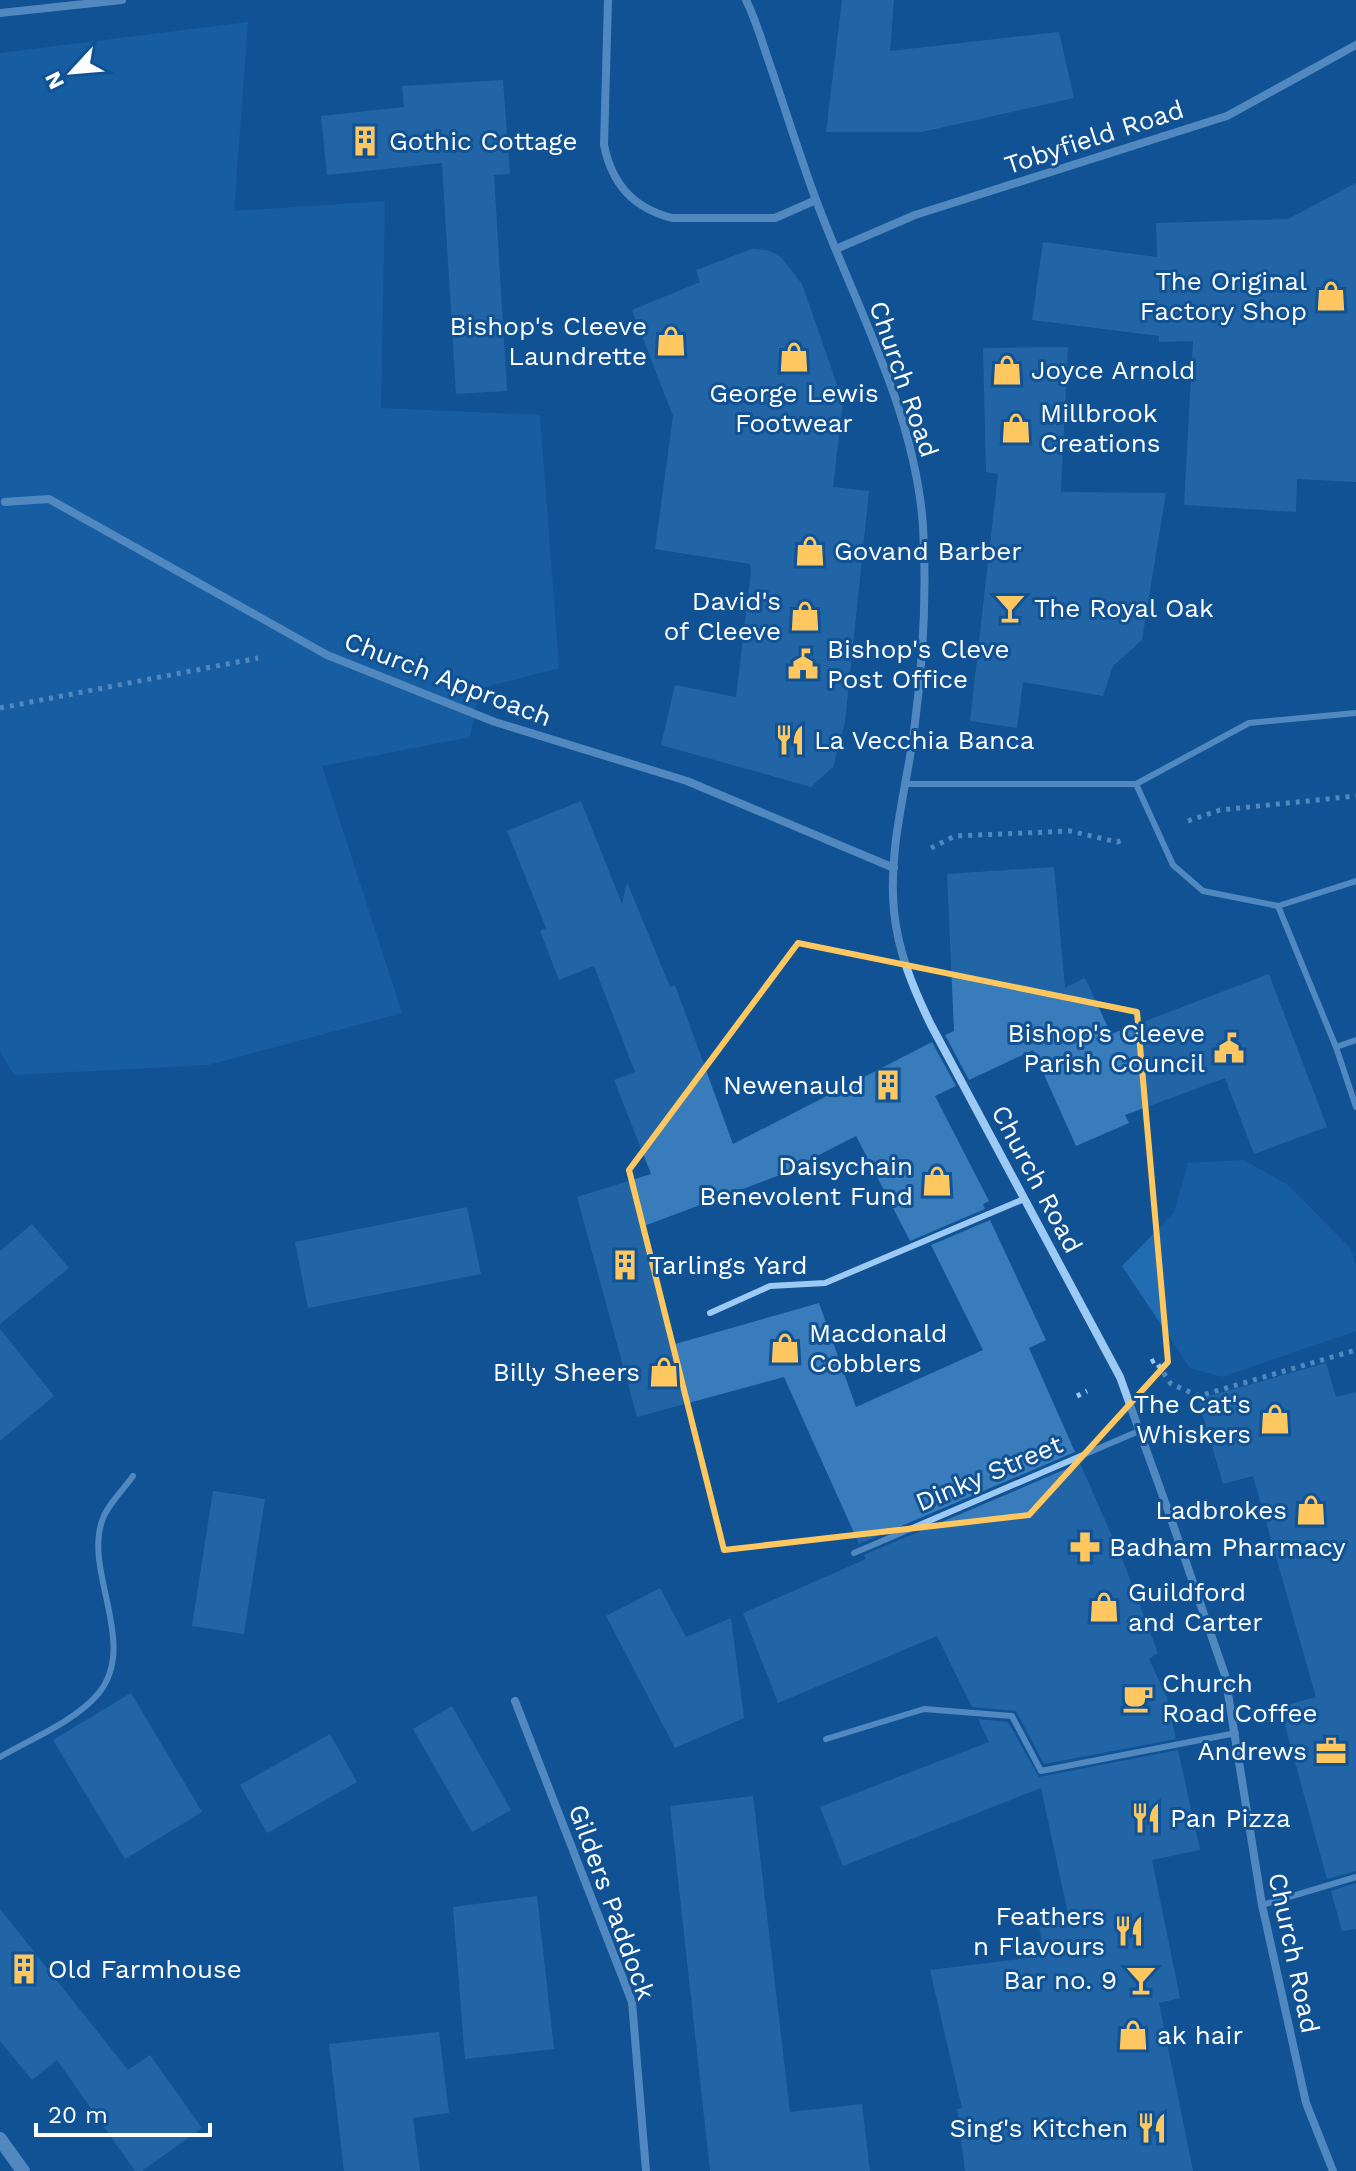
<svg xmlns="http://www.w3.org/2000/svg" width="1356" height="2171" font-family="'Work Sans',sans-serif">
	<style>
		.green { fill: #216cb3 }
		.building { fill: #387cbc }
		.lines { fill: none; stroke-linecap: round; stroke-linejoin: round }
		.path { stroke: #9dcaf4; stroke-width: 5; stroke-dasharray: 4 6; stroke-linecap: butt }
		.service { stroke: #9dcaf4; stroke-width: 6 }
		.minor { stroke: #9dcaf4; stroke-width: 8 }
		.tertiary { stroke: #9dcaf4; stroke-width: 14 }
		.marked { fill: none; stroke: #ffc75f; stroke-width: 6; stroke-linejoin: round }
		.labels { text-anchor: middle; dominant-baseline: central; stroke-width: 6; stroke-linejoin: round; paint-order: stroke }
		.street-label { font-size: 26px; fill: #fff; stroke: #105294 }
		.poi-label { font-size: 26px; fill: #fff; stroke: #105294; text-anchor: start }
	</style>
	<rect width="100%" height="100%" fill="#105294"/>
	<g class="green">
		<polygon points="248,22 234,211 385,201 381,408 540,415 559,668 479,689 470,737 322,766 402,1013 208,1065 14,1075 0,1051 0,53"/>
		<polygon points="1244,1160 1288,1185 1351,1249 1356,1265 1356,1331 1222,1377 1190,1368 1122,1266 1174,1213 1188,1163"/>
	</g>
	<g class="building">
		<polygon points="842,0 894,0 890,51 1059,32 1074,98 922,132 826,132"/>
		<polygon points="503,80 510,174 494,175 507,391 456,394 442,163 327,175 321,116 404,107 402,86"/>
		<polygon points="1356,183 1356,482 1297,479 1296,512 1184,505 1193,341 1159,342 1159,336 1032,320 1043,242 1157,257 1156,223 1288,219"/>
		<polygon points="752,249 768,250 781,257 802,284 843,402 833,487 869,491 845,722 833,767 811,787 661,745 675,685 736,697 751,572 750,564 655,549 673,416 632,310 700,282 696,270"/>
		<polygon points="1068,347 1061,492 1166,493 1142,640 1113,666 1103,696 1023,682 1017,728 970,721 998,474 986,472 983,348"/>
		<polygon points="581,801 622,904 627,882 670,987 675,985 733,1144 932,1042 956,1086 935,1096 989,1201 983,1204 985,1209 910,1241 856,1136 780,1175 644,1226 675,1344 819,1303 856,1407 983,1350 931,1245 990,1220 1046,1340 1029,1348 1075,1452 859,1544 784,1377 637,1417 577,1197 651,1174 614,1080 635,1072 594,966 559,980 540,931 546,928 507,831"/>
		<polygon points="1054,867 1065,988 1085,978 1111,1034 1269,974 1327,1127 1254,1154 1225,1078 1125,1115 1129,1123 1076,1146 1033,1050 969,1080 945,1035 954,1031 947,874"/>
		<polygon points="467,1207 481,1274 308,1308 295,1242"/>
		<polygon points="32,1224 69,1268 0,1324 0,1251"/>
		<polygon points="0,1329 54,1396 0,1441"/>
		<polygon points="1326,1363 1336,1397 1356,1392 1356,1871 1327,1879 1280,1707 1316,1697 1253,1476 1223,1484 1198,1399"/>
		<polygon points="1080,1463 1125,1566 1158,1653 1149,1659 1167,1698 1176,1739 1044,1764 1016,1711 972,1707 937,1636 778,1703 743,1613 866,1559 864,1555"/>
		<polygon points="213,1491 265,1499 244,1634 192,1626"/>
		<polygon points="660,1588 686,1637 731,1618 744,1718 675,1748 606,1616"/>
		<polygon points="131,1693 202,1812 125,1859 53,1740"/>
		<polygon points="452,1706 511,1810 472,1832 413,1729"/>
		<polygon points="978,1719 1008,1722 1039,1777 1178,1750 1200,1850 1152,1860 1180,1998 1159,2003 1193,2171 965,2171 957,2109 962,2108 930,1970 1044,1956 1038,1920 1068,1914 1041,1788 843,1866 820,1807 989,1742"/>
		<polygon points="330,1734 357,1782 267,1833 240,1785"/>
		<polygon points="753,1796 790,2112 862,2104 870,2171 710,2171 670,1806"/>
		<polygon points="1356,1883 1356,1929 1342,1931 1331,1891"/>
		<polygon points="537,1896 554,2049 465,2059 453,1907"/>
		<polygon points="0,1909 128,2070 150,2055 202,2128 142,2171 135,2171 57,2060 32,2080 0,2041"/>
		<polygon points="439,2032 449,2113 413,2118 420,2171 344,2171 329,2044"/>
	</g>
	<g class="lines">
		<g class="path">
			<polyline points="0,708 258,658"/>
			<polyline points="1188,821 1220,810 1356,796"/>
			<polyline points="931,848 955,836 1070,831 1117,842 1124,840"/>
			<polyline points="1151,1362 1155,1360 1171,1384 1199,1396 1356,1350"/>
			<polyline points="1077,1396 1087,1391"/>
		</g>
		<g class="service">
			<polyline points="905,784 1136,784 1249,723 1356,713"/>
			<polyline points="1136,784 1173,865 1203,891 1278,906 1336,1047 1356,1107"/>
			<polyline points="1278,906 1356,881"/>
			<polyline points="1336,1047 1356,1040"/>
			<polyline points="710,1313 770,1286 825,1283 1024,1199"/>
			<polyline points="854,1553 1139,1431"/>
			<polyline points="826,1739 924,1709 1012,1716 1041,1771 1236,1733"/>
			<path d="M0,1757C32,1738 74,1722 98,1694C139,1645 84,1573 102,1521C107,1505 124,1489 133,1476"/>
			<polyline points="1262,1905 1356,1877"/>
		</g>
		<g class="minor">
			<path d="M608,0L604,145C612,184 633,208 672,218H775L816,200"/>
			<path d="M746,0C756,20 762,42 769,62C785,108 799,154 816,200C855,305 915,411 923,526C927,594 923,663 914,731C906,790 888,850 894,911C898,952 913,988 931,1025L1120,1377L1170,1516L1225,1675L1262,1905L1306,2103L1333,2171"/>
			<polyline points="0,13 122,0"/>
			<polyline points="836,249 915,215 1227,116 1356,45"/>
			<polyline points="5,502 49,499 327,655 495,722 687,781 894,868"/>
			<polyline points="515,1701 632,2002 646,2171"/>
		</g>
		<polyline class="tertiary" points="0,2139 23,2171"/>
	</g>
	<path d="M0 0H1356V2171H0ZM798,943L1137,1012L1168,1362L1029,1515L724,1550L629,1170Z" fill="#105294" fill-opacity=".55" fill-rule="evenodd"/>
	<path class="marked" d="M798,943L1137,1012L1168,1362L1029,1515L724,1550L629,1170Z"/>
	<defs>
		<g id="building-bare" transform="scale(2.4)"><path d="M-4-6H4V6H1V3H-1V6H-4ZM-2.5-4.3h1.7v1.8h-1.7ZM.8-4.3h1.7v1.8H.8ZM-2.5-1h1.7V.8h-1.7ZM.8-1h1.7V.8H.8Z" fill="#ffc75f" stroke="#105294" stroke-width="2.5" paint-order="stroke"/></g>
		<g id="shop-bare" transform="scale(2.4)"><path d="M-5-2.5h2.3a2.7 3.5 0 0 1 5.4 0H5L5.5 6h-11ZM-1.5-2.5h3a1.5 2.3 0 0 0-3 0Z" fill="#ffc75f" stroke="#105294" stroke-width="2.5" paint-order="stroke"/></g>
		<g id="bar-bare" transform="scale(2.4)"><path d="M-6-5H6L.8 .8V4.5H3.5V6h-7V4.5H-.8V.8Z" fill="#ffc75f" stroke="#105294" stroke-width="2.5" paint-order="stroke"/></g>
		<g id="civic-bare" transform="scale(2.4)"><path d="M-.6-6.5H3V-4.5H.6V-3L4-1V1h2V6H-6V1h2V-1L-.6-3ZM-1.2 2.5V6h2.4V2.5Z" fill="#ffc75f" stroke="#105294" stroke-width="2.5" paint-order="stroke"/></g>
		<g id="restaurant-bare" transform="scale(2.4)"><path d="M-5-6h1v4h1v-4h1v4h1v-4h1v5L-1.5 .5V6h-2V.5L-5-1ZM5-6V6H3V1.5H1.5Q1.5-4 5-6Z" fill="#ffc75f" stroke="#105294" stroke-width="2.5" paint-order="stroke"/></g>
		<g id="pharmacy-bare" transform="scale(2.4)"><path d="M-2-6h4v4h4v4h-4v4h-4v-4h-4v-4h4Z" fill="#ffc75f" stroke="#105294" stroke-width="2.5" paint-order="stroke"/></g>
		<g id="cafe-bare" transform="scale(2.4)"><path d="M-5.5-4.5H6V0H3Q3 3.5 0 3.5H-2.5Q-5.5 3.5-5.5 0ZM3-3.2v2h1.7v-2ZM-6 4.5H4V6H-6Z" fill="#ffc75f" stroke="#105294" stroke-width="2.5" paint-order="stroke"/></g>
		<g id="office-bare" transform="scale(2.4)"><path d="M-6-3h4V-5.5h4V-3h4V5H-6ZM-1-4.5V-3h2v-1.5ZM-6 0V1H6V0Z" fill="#ffc75f" stroke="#105294" stroke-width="2.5" paint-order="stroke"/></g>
	</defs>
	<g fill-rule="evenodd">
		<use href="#building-bare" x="365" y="141"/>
		<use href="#shop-bare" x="1331" y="296"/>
		<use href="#shop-bare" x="671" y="341"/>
		<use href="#shop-bare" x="794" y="357"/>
		<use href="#shop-bare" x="1007" y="370"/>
		<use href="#shop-bare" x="1016" y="428"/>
		<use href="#shop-bare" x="810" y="551"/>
		<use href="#bar-bare" x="1010" y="608"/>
		<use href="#shop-bare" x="805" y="616"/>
		<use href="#civic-bare" x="803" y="664"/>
		<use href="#restaurant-bare" x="790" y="740"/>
		<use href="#civic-bare" x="1229" y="1048"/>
		<use href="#building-bare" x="888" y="1085"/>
		<use href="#shop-bare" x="937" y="1181"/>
		<use href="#building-bare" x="625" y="1265"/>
		<use href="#shop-bare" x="785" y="1348"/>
		<use href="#shop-bare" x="664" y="1372"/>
		<use href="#shop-bare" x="1275" y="1419"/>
		<use href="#shop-bare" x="1311" y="1510"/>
		<use href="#pharmacy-bare" x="1085" y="1547"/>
		<use href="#shop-bare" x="1104" y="1607"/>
		<use href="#cafe-bare" x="1138" y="1698"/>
		<use href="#office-bare" x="1331" y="1751"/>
		<use href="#restaurant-bare" x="1146" y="1818"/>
		<use href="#restaurant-bare" x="1129" y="1931"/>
		<use href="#building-bare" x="24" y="1969"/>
		<use href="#bar-bare" x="1141" y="1980"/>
		<use href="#shop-bare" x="1133" y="2035"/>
		<use href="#restaurant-bare" x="1152" y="2128"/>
	</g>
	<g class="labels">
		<g class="street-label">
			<text transform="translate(1094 137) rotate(-18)">Tobyfield Road</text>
			<text transform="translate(904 379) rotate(71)">Church Road</text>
			<text transform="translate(448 679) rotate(21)">Church Approach</text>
			<text transform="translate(1037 1179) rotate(62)">Church Road</text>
			<text transform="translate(989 1473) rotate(-23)">Dinky Street</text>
			<text transform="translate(612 1902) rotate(70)">Gilders Paddock</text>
			<text transform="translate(1294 1953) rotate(78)">Church Road</text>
		</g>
		<g class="poi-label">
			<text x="389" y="141">Gothic Cottage</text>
			<text x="1307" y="281" text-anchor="end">The Original<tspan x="1307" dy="30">Factory Shop</tspan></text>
			<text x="647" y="326" text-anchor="end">Bishop's Cleeve<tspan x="647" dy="30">Laundrette</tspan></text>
			<text x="1031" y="370">Joyce Arnold</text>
			<text x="794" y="393" text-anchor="middle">George Lewis<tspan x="794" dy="30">Footwear</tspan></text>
			<text x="1040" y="413">Millbrook<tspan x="1040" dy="30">Creations</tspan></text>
			<text x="834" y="551">Govand Barber</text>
			<text x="781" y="601" text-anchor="end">David's<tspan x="781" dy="30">of Cleeve</tspan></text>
			<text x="1034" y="608">The Royal Oak</text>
			<text x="827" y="649">Bishop's Cleve<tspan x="827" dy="30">Post Office</tspan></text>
			<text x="814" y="740">La Vecchia Banca</text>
			<text x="1205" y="1033" text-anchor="end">Bishop's Cleeve<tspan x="1205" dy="30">Parish Council</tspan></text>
			<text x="864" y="1085" text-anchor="end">Newenauld</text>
			<text x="913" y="1166" text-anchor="end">Daisychain<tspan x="913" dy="30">Benevolent Fund</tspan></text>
			<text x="649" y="1265">Tarlings Yard</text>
			<text x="809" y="1333">Macdonald<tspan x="809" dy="30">Cobblers</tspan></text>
			<text x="640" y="1372" text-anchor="end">Billy Sheers</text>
			<text x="1251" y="1404" text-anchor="end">The Cat's<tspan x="1251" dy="30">Whiskers</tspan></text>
			<text x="1287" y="1510" text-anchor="end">Ladbrokes</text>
			<text x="1109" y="1547">Badham Pharmacy</text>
			<text x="1128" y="1592">Guildford<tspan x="1128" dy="30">and Carter</tspan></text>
			<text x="1162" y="1683">Church<tspan x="1162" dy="30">Road Coffee</tspan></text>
			<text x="1307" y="1751" text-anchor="end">Andrews</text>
			<text x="1170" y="1818">Pan Pizza</text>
			<text x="1105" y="1916" text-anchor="end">Feathers<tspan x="1105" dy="30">n Flavours</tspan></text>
			<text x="48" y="1969">Old Farmhouse</text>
			<text x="1117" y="1980" text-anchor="end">Bar no. 9</text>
			<text x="1157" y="2035">ak hair</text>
			<text x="1128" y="2128" text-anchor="end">Sing's Kitchen</text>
		</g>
	</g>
	<g transform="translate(72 72) rotate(244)" stroke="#105294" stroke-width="6" paint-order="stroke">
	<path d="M0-6L14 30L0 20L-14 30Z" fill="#ffffff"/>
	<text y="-12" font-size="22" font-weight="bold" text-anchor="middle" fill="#ffffff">N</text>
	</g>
	<path d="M36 2123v12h174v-12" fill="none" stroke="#ffffff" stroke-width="4"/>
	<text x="48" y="2123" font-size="24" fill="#ffffff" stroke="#105294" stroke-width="6" paint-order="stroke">20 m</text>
</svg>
